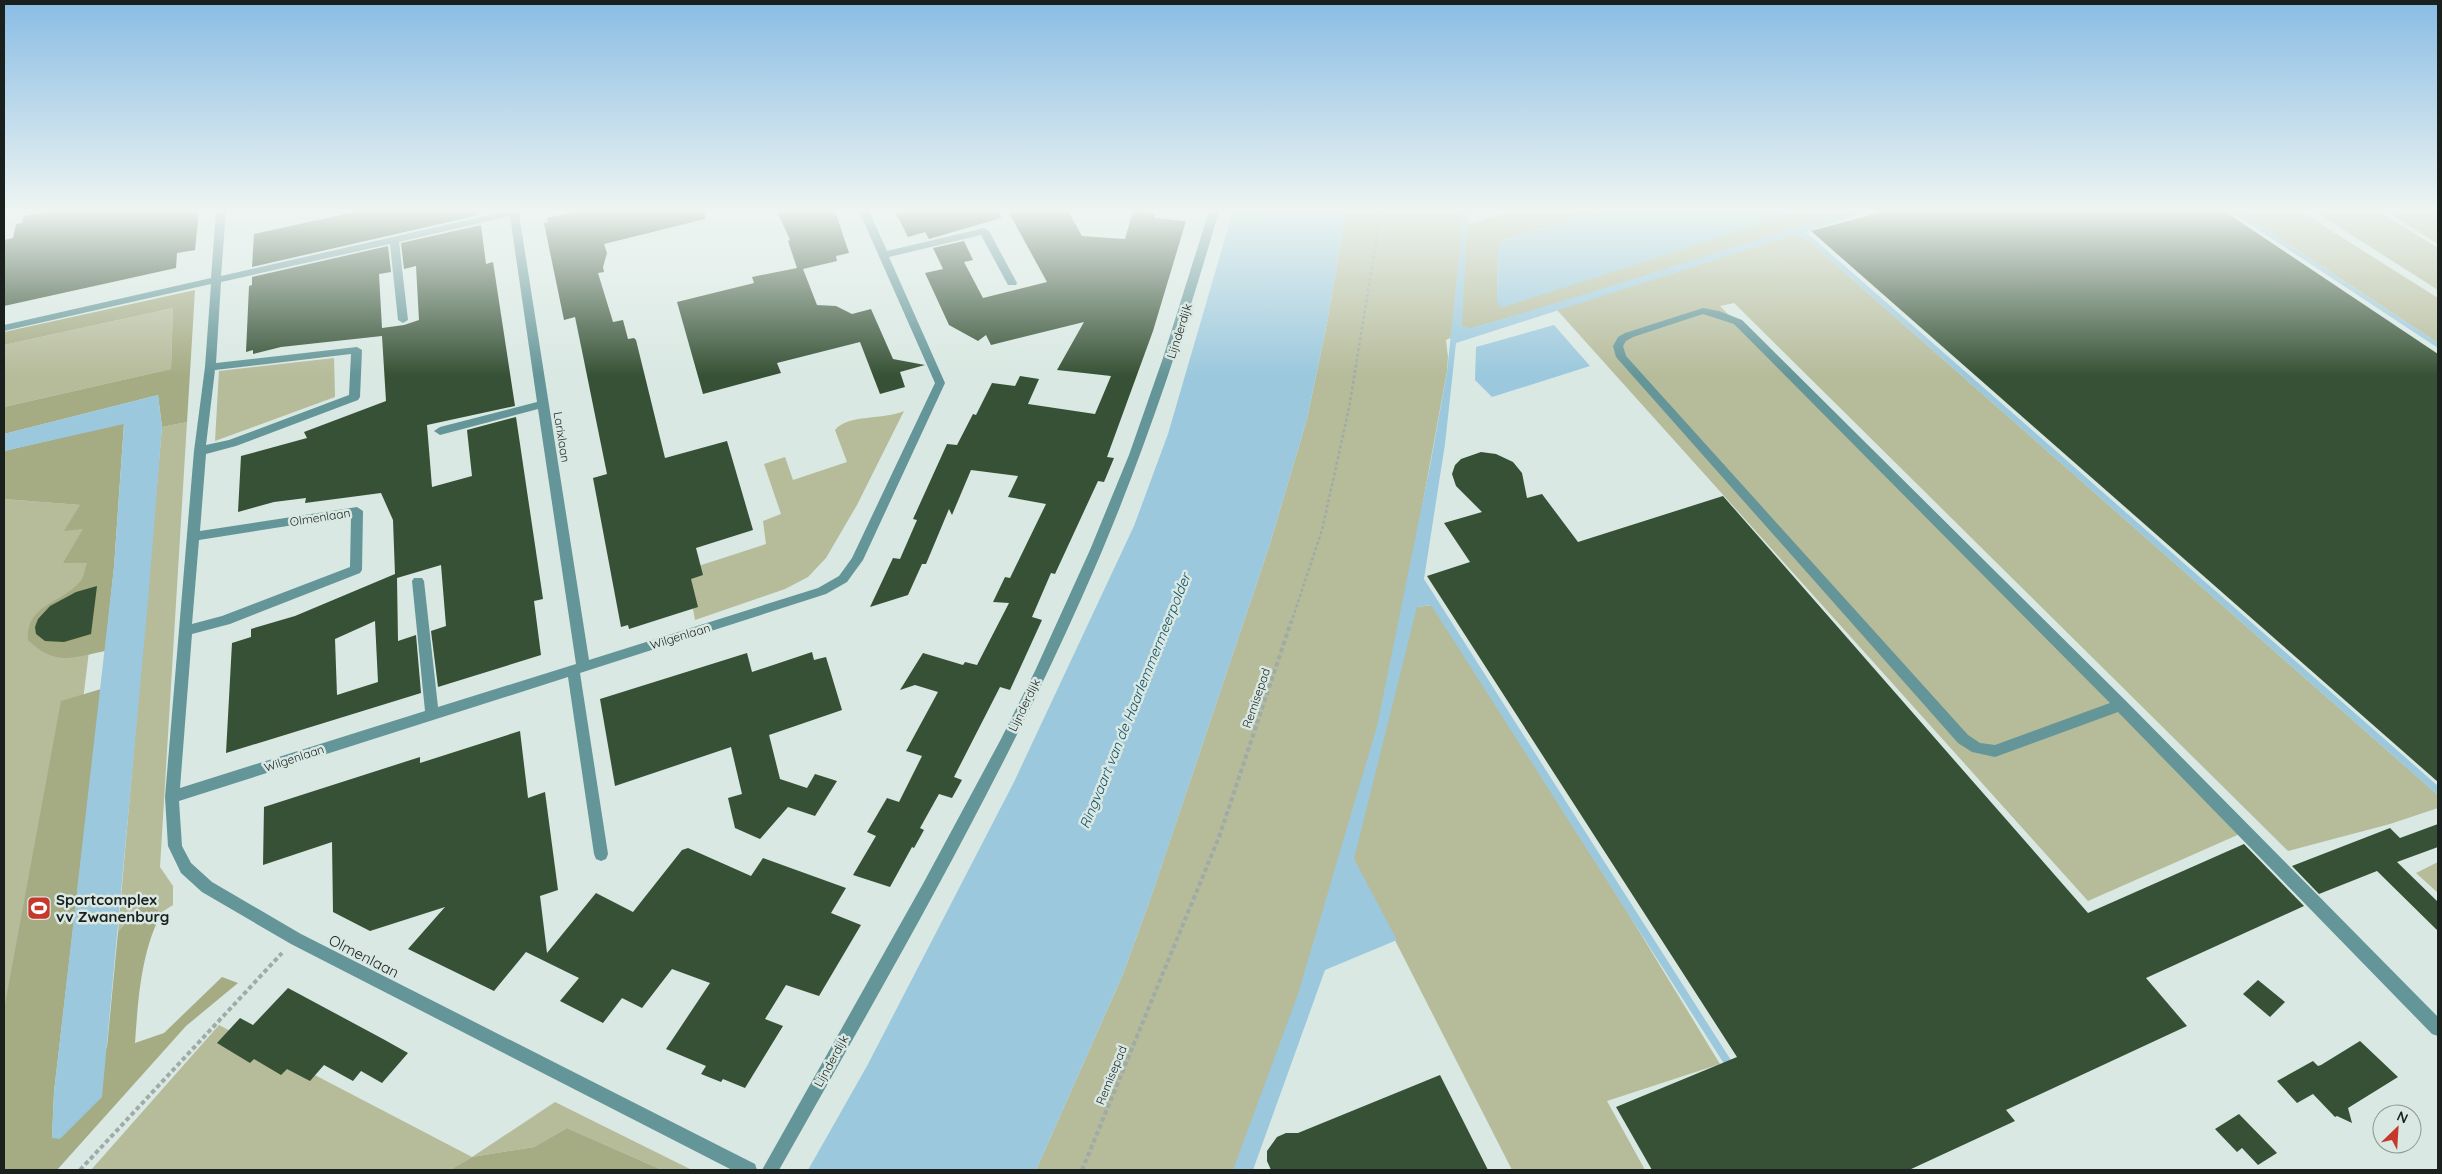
<svg xmlns="http://www.w3.org/2000/svg" width="2442" height="1174" font-family="Quicksand,sans-serif">
	<style>
		.green { fill: #b6bb9a }
		.forest { fill: #a5ab83 }
		.water { fill: #9bc8dd }
		.building { fill: #365135; fill-rule: evenodd }
		.lines { fill: none; stroke-linecap: round; stroke-linejoin: round }
		.path-far1 { stroke: #9faba6; stroke-width: 2.5; stroke-dasharray: 3 2.5; stroke-linecap: butt }
		.path { stroke: #9faba6; stroke-width: 4; stroke-dasharray: 4.5 3; stroke-linecap: butt }
		.minor { fill: #649598; fill-rule: evenodd }
		.labels { text-anchor: middle; dominant-baseline: central; stroke-width: 5; stroke-linejoin: round; paint-order: stroke }
		.street-label { font-size: 12px; fill: #1a201e; stroke: #d9e8e2 }
		.water-label { font-size: 14px; font-style: italic; fill: #124d63; stroke: #d9e8e2 }
		.near-poi-label { font-size: 15px; font-weight: bold; fill: #1a201e; stroke: #d9e8e2; text-anchor: start }
		.near-street-label { font-size: 15px; fill: #1a201e; stroke: #d9e8e2 }
	</style>
	<rect width="100%" height="100%" fill="#d9e8e2"/>
	<g class="green">
		<polygon points="1346,211 1459,211 1462,226 1514,211 1596,211 1503,240 1498,246 1497,301 1801,211 1843,213 1552,305 1472,328 1446,340 1448,357 1447,371 1420,518 1417,607 1432,605 1628,913 1720,1064 1607,1101 1645,1170 1512,1170 1347,846 1246,1170 1036,1170 1123,974 1151,897 1269,547 1307,419 1327,323"/>
		<polygon points="2238,211 2300,211 2438,298 2438,343"/>
		<polygon points="2314,211 2378,211 2438,248 2438,290"/>
		<polygon points="2386,211 2438,211 2438,244"/>
		<polygon points="1796,234 1810,242 2438,795 2438,808 2390,824 2288,851 1734,303 1720,306 2242,833 2088,901 1557,310"/>
		<polygon points="173,308 171,369 4,407 4,345"/>
		<polygon points="334,358 335,397 215,441 219,371"/>
		<path d="M904,411L857,505L826,558L808,577L785,589L695,620L686,570L766,544L763,521L781,514L764,464L785,457L793,480L847,462L835,430C848,414 884,420 904,411Z"/>
		<polygon points="187,422 160,867 173,886 173,905 162,912 143,902 118,932 162,427"/>
		<polygon points="4,499 80,505 97,586 83,700 4,1152"/>
		<polygon points="2438,862 2438,893 2416,873"/>
		<polygon points="219,1025 472,1157 555,1102 692,1170 662,1170 567,1128 534,1147 472,1157 450,1170 91,1170"/>
	</g>
	<g class="forest">
		<polygon points="195,290 187,422 162,427 158,395 4,434 4,407 171,369 173,308 4,345 4,332"/>
		<path d="M124,423L114,567L105,651C71,658 55,666 28,640C25,605 62,603 80,582C84,577 85,569 87,563H63L83,529L64,531L80,505L4,499V451Z"/>
		<path d="M101,689L54,1092L52,1138L107,1047L118,932L143,902L162,912C141,951 138,1000 135,1043L164,1033L222,977L238,983L186,1026L57,1170H4V1010L61,701Z"/>
		<polygon points="567,1128 662,1170 450,1170 472,1157 534,1147"/>
	</g>
	<g class="water">
		<polygon points="1233,211 1346,211 1327,323 1307,419 1269,547 1151,897 1123,974 1036,1170 808,1170 867,1066 1014,782 1134,526 1168,434"/>
		<path d="M1459,211H1468L1462,326L1471,328C1598,292 1722,250 1847,211H1867L1806,232L2438,786V795L1810,242L1796,234L1456,343L1445,444L1424,579L1801,1170H1792L1431,605L1417,607L1354,859L1397,940L1325,970L1253,1170H1233L1298,994L1377,726L1430,466L1447,372L1462,227Z"/>
		<polygon points="1596,211 1801,211 1501,308 1497,301 1498,245 1504,240"/>
		<polygon points="2230,211 2238,211 2438,343 2438,348"/>
		<polygon points="1554,325 1590,366 1492,397 1475,380 1476,347"/>
		<polygon points="158,395 162,427 148,601 102,1097 60,1139 52,1138 54,1092 114,567 124,424 4,451 4,434"/>
	</g>
	<g class="building">
		<polygon points="55,211 199,211 195,250 177,253 176,268 4,306 4,240 13,238 16,224 22,223 24,216"/>
		<polygon points="359,211 479,211 479,215 252,267 254,234"/>
		<polygon points="579,211 705,211 705,219 604,244 607,253 603,267 604,272 598,273 613,322 623,320 628,339 634,338 636,340 665,458 727,441 753,530 696,548 703,575 691,579 698,607 629,629 628,625 621,627 593,478 607,474 581,346 575,317 564,320 544,223 548,222 547,218"/>
		<polygon points="777,211 835,211 849,253 836,256 837,261 803,269 817,305 836,306 852,314 871,309 893,359 925,365 900,372 905,387 880,394 860,342 777,363 781,373 703,394 677,302 754,283 752,277 797,268 788,241 790,240"/>
		<polygon points="895,211 1000,211 1001,218 929,239 925,232 908,237"/>
		<polygon points="1008,211 1068,211 1082,236 1125,239 1133,211 1155,213 1154,218 1186,221 1153,331 1107,457 1114,458 1104,482 1098,481 1055,574 1051,573 1032,617 1042,620 1010,690 1000,687 954,777 962,780 952,798 939,794 920,828 924,830 914,848 912,847 890,887 853,875 876,836 867,832 887,798 899,802 922,756 906,751 938,692 915,685 900,690 923,653 963,665 965,662 977,665 1009,603 993,602 1005,577 1010,578 1046,504 1008,497 1018,476 971,470 952,515 949,509 926,564 922,564 908,595 870,607 893,558 900,559 917,520 913,519 947,444 957,445 973,414 976,415 992,383 1015,386 1020,376 1039,379 1028,404 1095,414 1111,376 1057,370 1084,322 991,345 986,335 978,341 949,325 925,273 943,269 933,248 964,241 973,260 964,262 983,298 1047,282"/>
		<polygon points="1886,211 2224,211 2438,354 2438,782 1811,231"/>
		<path d="M481,225L486,264L493,262L515,406L427,425L432,487L472,476L467,430L516,417L543,599L534,601L541,655L438,687L431,631L446,626L441,565L397,578L398,641L416,635L421,693L226,753L232,643L251,637V629L295,616L395,574L393,520L381,493L305,503L306,498L274,502L238,512L241,456L307,438L304,432L386,401L382,336L281,347L253,354V350L246,352L249,286L252,285V277L388,246L391,272L379,274L382,328L404,325L419,320L416,266L404,269L401,243ZM375,621L378,682L337,695L335,639Z"/>
		<polygon points="1481,452 1496,454 1513,462 1522,473 1527,498 1542,494 1578,542 1723,496 2088,913 2244,844 2304,906 2146,978 2187,1026 2006,1110 2015,1121 1909,1170 1652,1170 1616,1107 1737,1057 1427,576 1470,562 1444,523 1482,512 1456,486 1452,474 1455,465 1461,459"/>
		<polygon points="97,586 91,634 64,642 45,641 36,634 35,627 38,619 50,606 76,592"/>
		<polygon points="812,652 814,660 826,657 842,710 769,735 780,779 807,788 815,774 837,781 815,816 788,807 760,839 735,828 728,798 742,794 731,747 615,786 600,699 747,653 752,672"/>
		<polygon points="520,731 528,798 545,792 558,890 540,896 547,953 596,893 633,912 682,850 688,848 751,876 763,858 846,888 831,913 861,925 819,996 786,985 765,1019 783,1026 745,1088 723,1079 721,1082 701,1074 706,1066 666,1049 710,983 672,969 642,1008 622,998 603,1023 560,1001 579,978 526,952 494,991 408,949 445,907 370,931 333,912 332,842 263,865 264,807 420,757 420,763"/>
		<polygon points="2438,824 2438,847 2397,862 2438,902 2438,931 2377,871 2319,894 2292,866 2390,828 2400,838"/>
		<polygon points="2258,980 2285,1002 2270,1017 2243,994"/>
		<polygon points="288,988 383,1039 408,1053 382,1083 361,1071 353,1081 324,1065 310,1081 287,1069 281,1075 254,1059 250,1063 217,1043 240,1018 253,1025"/>
		<polygon points="2360,1041 2398,1077 2348,1108 2352,1123 2337,1116 2335,1117 2313,1094 2297,1103 2277,1081 2313,1061 2318,1066 2321,1065"/>
		<polygon points="1440,1075 1488,1170 1271,1170 1267,1161 1267,1151 1277,1137 1286,1133 1298,1133"/>
		<polygon points="2239,1114 2277,1153 2258,1165 2242,1148 2237,1152 2215,1129"/>
	</g>
	<g class="lines">
		<polyline class="path-far1" points="1291,623 1322,530 1349,408 1381,211"/>
		<g class="path">
			<polyline points="80,1170 282,953"/>
			<polyline points="1082,1170 1219,837 1291,622"/>
		</g>
		<g class="minor">
			<path d="M216,211H226L221,276L507,211H526L519,214L589,660L818,588L839,576L852,558L935,383L859,211H869L887,251L984,228L989,231L1017,283L1016,285H1008L981,235L889,257L945,383L863,560L847,582L826,594L580,673L608,854L606,859L601,861L596,859L594,854L568,677L179,801L182,846L191,863L212,882L301,934L755,1164L757,1170H732L291,944L202,892L181,873L168,846L165,797L194,451L205,367L211,284L4,331V325L211,278ZM510,216L537,402L440,427L434,431L440,435L538,409L576,664L438,707L424,581L422,578H414L412,581L425,711L180,788L192,634L230,624L360,573L362,570L363,511L357,507L200,531L206,454L236,446L358,400L360,397L362,350L357,347L216,363L221,282L390,244L398,320L403,323L408,320L399,242ZM351,354L349,395L229,440L206,445L215,370ZM351,516L350,567L222,616L192,624L199,540Z"/>
			<path d="M1209,211H1219C1181,343 1138,472 1082,597C994,795 885,982 779,1170H762L924,882L1001,739L1035,671L1090,550L1129,455L1163,358Z"/>
			<path d="M1703,308L1719,311L1742,320L2126,701L2438,1017V1036L2432,1034L2118,712L1995,757L1972,752L1958,743L1616,357L1613,346L1618,337L1625,333ZM1703,314L1734,324L2110,703L1995,745L1980,743L1968,735L1626,356L1623,346L1626,341L1633,337Z"/>
		</g>
	</g>
	<linearGradient id="sky" x2="0" y2="1"><stop stop-color="#89bce4"/><stop offset="0.56" stop-color="#eef5f2"/><stop offset="1" stop-color="#eef5f2" stop-opacity="0"/></linearGradient>
	<rect width="2442" height="376" fill="url(#sky)"/>
	<defs>
		<g id="stadium-square" transform="scale(1.25)"><rect x="-9" y="-9" width="18" height="18" rx="4" fill="#c5382a" stroke="#d9e8e2"/><path d="M0-5a6.5 5 0 1 0 0 10a6.5 5 0 1 0 0-10ZM-3.5-1.8h7v3.6h-7Z" fill="#fff"/></g>
	</defs>
	<g fill-rule="evenodd">
		<use href="#stadium-square" x="39" y="908"/>
	</g>
	<g class="labels">
		<g class="street-label">
			<text transform="translate(1179 331) rotate(-72)">Lijnderdijk</text>
			<text transform="translate(562 437) rotate(81)">Larixlaan</text>
			<text transform="translate(320 517) rotate(-9)">Olmenlaan</text>
			<text transform="translate(680 636) rotate(-17)">Wilgenlaan</text>
			<text transform="translate(1256 698) rotate(-71)">Remisepad</text>
			<text transform="translate(1024 705) rotate(-64)">Lijnderdijk</text>
			<text transform="translate(294 758) rotate(-18)">Wilgenlaan</text>
			<text transform="translate(831 1061) rotate(-61)">Lijnderdijk</text>
			<text transform="translate(1111 1075) rotate(-68)">Remisepad</text>
		</g>
		<g class="water-label">
			<text transform="translate(1135 701) rotate(-68)">Ringvaart van de Haarlemmermeerpolder</text>
		</g>
		<g class="near-poi-label">
			<text x="56" y="899">Sportcomplex<tspan x="56" dy="17">vv Zwanenburg</tspan></text>
		</g>
		<g class="near-street-label">
			<text transform="translate(364 956) rotate(27)">Olmenlaan</text>
		</g>
	</g>
	<rect width="2442" height="1174" fill="none" stroke="#1a201e" stroke-width="10"/>
	<g transform="translate(2397 1129) rotate(25)"><circle r="24" fill="#d9e8e2" stroke="#8d9894"/>
	<path d="M0-4L9 19L0 12L-9 19Z" fill="#c5382a"/>
	<text y="-8" font-size="14" font-weight="bold" text-anchor="middle" fill="#1a201e">N</text>
	</g>
</svg>
